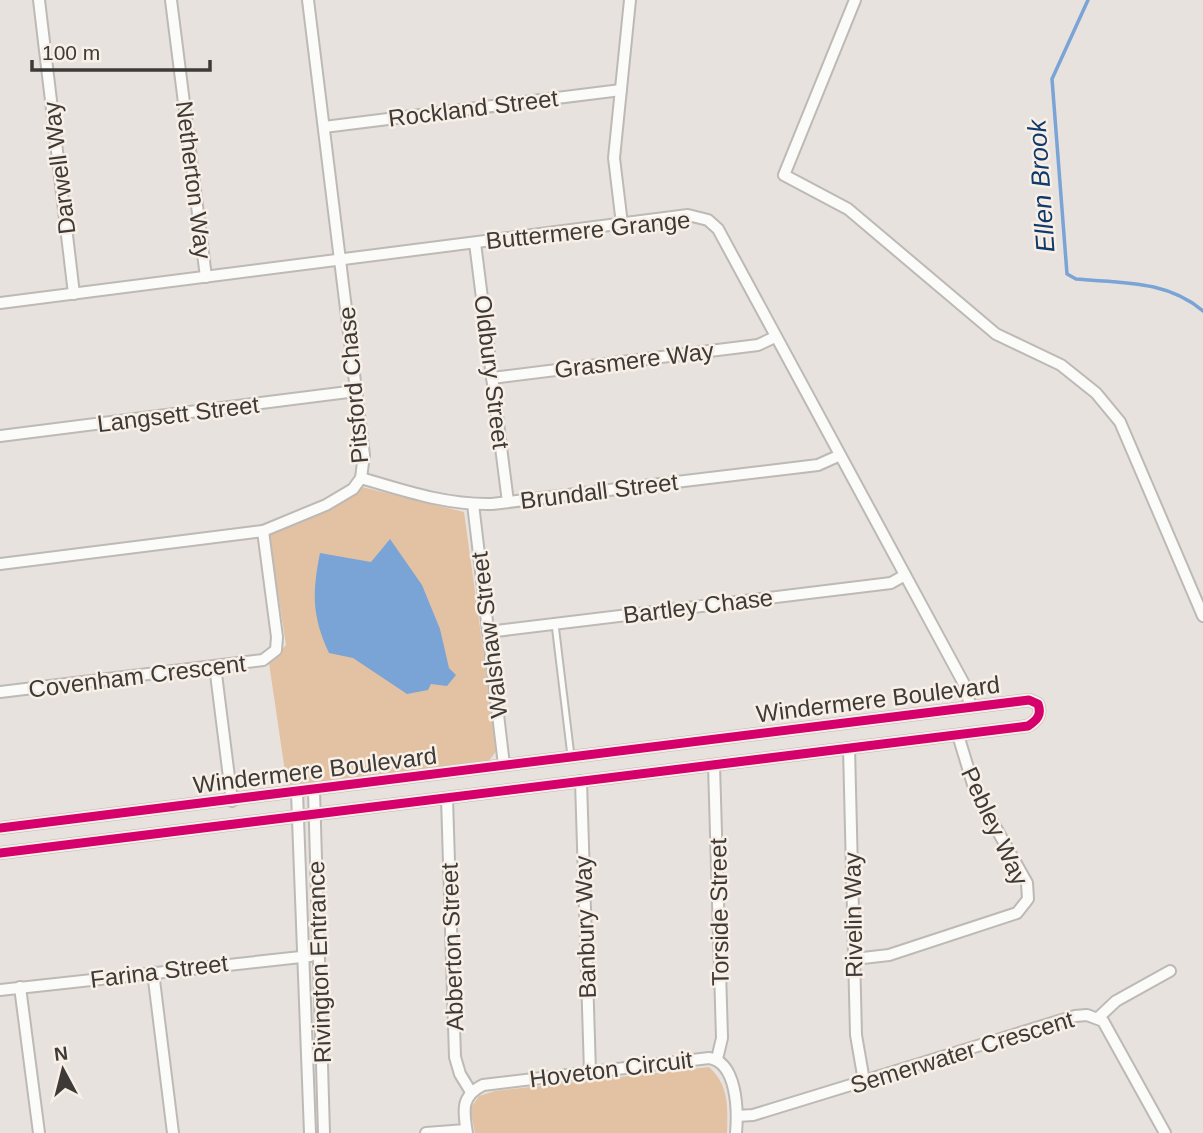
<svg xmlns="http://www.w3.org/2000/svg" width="1203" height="1133" font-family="Arial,sans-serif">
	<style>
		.green { fill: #e2c2a2 }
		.water { fill: #7aa4d6 }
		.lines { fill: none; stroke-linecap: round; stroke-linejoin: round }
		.stream { stroke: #7aa4d6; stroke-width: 3.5 }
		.service-casing { stroke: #bdb9b5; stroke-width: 9 }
		.minor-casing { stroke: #bdb9b5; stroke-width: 14 }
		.service { stroke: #fbfbfa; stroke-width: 5 }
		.minor { stroke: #fbfbfa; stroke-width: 10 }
		.cycleway-casing { stroke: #f8efe7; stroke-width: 13 }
		.cycleway { stroke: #d6006c; stroke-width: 9 }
		.labels { text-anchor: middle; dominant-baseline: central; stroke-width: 5; stroke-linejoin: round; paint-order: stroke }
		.street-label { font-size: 24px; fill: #3d3a37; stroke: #f8efe7 }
		.water-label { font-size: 26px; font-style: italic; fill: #0f3a6b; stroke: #f8efe7 }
	</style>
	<rect width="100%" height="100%" fill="#e7e2de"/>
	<g class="green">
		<polygon points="362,487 464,512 497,750 488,762 287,785 269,663 286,645 269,534 335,507"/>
		<path d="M709,1067C729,1085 728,1107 727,1133H475L470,1109L479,1096L495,1091Z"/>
	</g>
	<path class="water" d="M390,539L422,585L440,629L449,668L456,675L447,686L431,684L428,690L407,694L353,658L329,653C312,616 312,593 320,553L371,562Z"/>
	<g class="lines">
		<path class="stream" d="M1088,0L1052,79L1067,274L1076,279C1121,283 1167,280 1203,311"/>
		<g class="service-casing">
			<polyline id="service" points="555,624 571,756"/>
		</g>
		<g class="minor-casing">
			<g id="minor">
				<polyline points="39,0 74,294"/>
				<polyline points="171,0 206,277"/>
				<polyline points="855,0 784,175 848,209 996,334 1061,365 1096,393 1120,422 1203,616"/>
				<polyline points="324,127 621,90"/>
				<polyline points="622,224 614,158 630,0"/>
				<polyline points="475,243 508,502"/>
				<polyline points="0,303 688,215 708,220 718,229 963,682 971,707"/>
				<polyline points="492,378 758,345 775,337"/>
				<polyline points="0,436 356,391"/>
				<path d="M361,478C405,491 446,505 492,504L818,465L838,456"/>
				<polyline points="473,504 504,765"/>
				<polyline points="0,564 263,531 326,505 353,489 361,478 364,455 308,0"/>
				<polyline points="488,632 891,583 905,575"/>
				<polyline points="215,666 232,801"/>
				<polyline points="0,692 263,660 276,650 277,637 263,531"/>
				<polyline points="849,748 856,1035 864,1081"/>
				<polyline points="714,765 722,1038 717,1059"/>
				<polyline points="581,781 590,1072"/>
				<polyline points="314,791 324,1133"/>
				<polyline points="297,793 310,1133"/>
				<polyline points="447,798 455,1057 460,1074 471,1092"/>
				<path d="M0,828L1029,700L1038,704C1042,715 1037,720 1028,726L0,853"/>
				<polyline points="854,959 889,955 1017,913 1028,899 1027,883 975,791 958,735"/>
				<polyline points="153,972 173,1133"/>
				<polyline points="20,987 39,1133"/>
				<polyline points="0,990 310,956"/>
				<polyline points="1098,1018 1116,1001 1170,971"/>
				<polyline points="737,1116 753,1115 1075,1016 1087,1015 1103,1021 1165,1133"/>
				<polyline points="426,1133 466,1130"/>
				<path d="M467,1133C463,1110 461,1096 483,1085L709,1058C737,1062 738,1110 736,1133"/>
			</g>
		</g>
		<use href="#service" class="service"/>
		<use href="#minor" class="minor"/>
		<g class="cycleway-casing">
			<path id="cycleway" d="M0,828L1029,700L1038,704C1042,715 1037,720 1028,726L0,853"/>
		</g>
		<use href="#cycleway" class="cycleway"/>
	</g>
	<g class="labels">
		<g class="street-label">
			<text transform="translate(473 108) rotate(-7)">Rockland Street</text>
			<text transform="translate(59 168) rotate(-97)">Darwell Way</text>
			<text transform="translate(194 180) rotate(83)">Netherton Way</text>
			<text transform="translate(588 230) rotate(-6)">Buttermere Grange</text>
			<text transform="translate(634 360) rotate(-7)">Grasmere Way</text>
			<text transform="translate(492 372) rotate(83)">Oldbury Street</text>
			<text transform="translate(353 385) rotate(-95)">Pitsford Chase</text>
			<text transform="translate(178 414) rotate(-7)">Langsett Street</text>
			<text transform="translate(599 491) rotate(-7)">Brundall Street</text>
			<text transform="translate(698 606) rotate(-7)">Bartley Chase</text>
			<text transform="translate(489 635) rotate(-97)">Walshaw Street</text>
			<text transform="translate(137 676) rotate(-7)">Covenham Crescent</text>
			<text transform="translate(878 699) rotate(-7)">Windermere Boulevard</text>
			<text transform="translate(315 770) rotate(-7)">Windermere Boulevard</text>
			<text transform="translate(995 826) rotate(65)">Pebley Way</text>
			<text transform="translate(719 912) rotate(-91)">Torside Street</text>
			<text transform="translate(853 915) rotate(-91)">Rivelin Way</text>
			<text transform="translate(585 927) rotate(-92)">Banbury Way</text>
			<text transform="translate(452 947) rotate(-92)">Abberton Street</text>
			<text transform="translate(319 962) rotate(-92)">Rivington Entrance</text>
			<text transform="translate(159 971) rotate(-7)">Farina Street</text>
			<text transform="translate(962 1052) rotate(-17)">Semerwater Crescent</text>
			<text transform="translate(611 1069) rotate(-7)">Hoveton Circuit</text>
		</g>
		<g class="water-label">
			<text transform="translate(1041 186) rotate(-94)">Ellen Brook</text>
		</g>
	</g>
	<g transform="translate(63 1070) rotate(353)" stroke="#f8efe7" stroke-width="5" paint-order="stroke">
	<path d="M0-5L12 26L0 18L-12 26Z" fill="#3d3a37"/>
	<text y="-10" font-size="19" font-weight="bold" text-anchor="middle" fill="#3d3a37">N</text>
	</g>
	<path d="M32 60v10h178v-10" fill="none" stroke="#3d3a37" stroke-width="3.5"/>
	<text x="42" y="60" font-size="21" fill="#3d3a37" stroke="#f8efe7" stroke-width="5" paint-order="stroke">100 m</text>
</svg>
